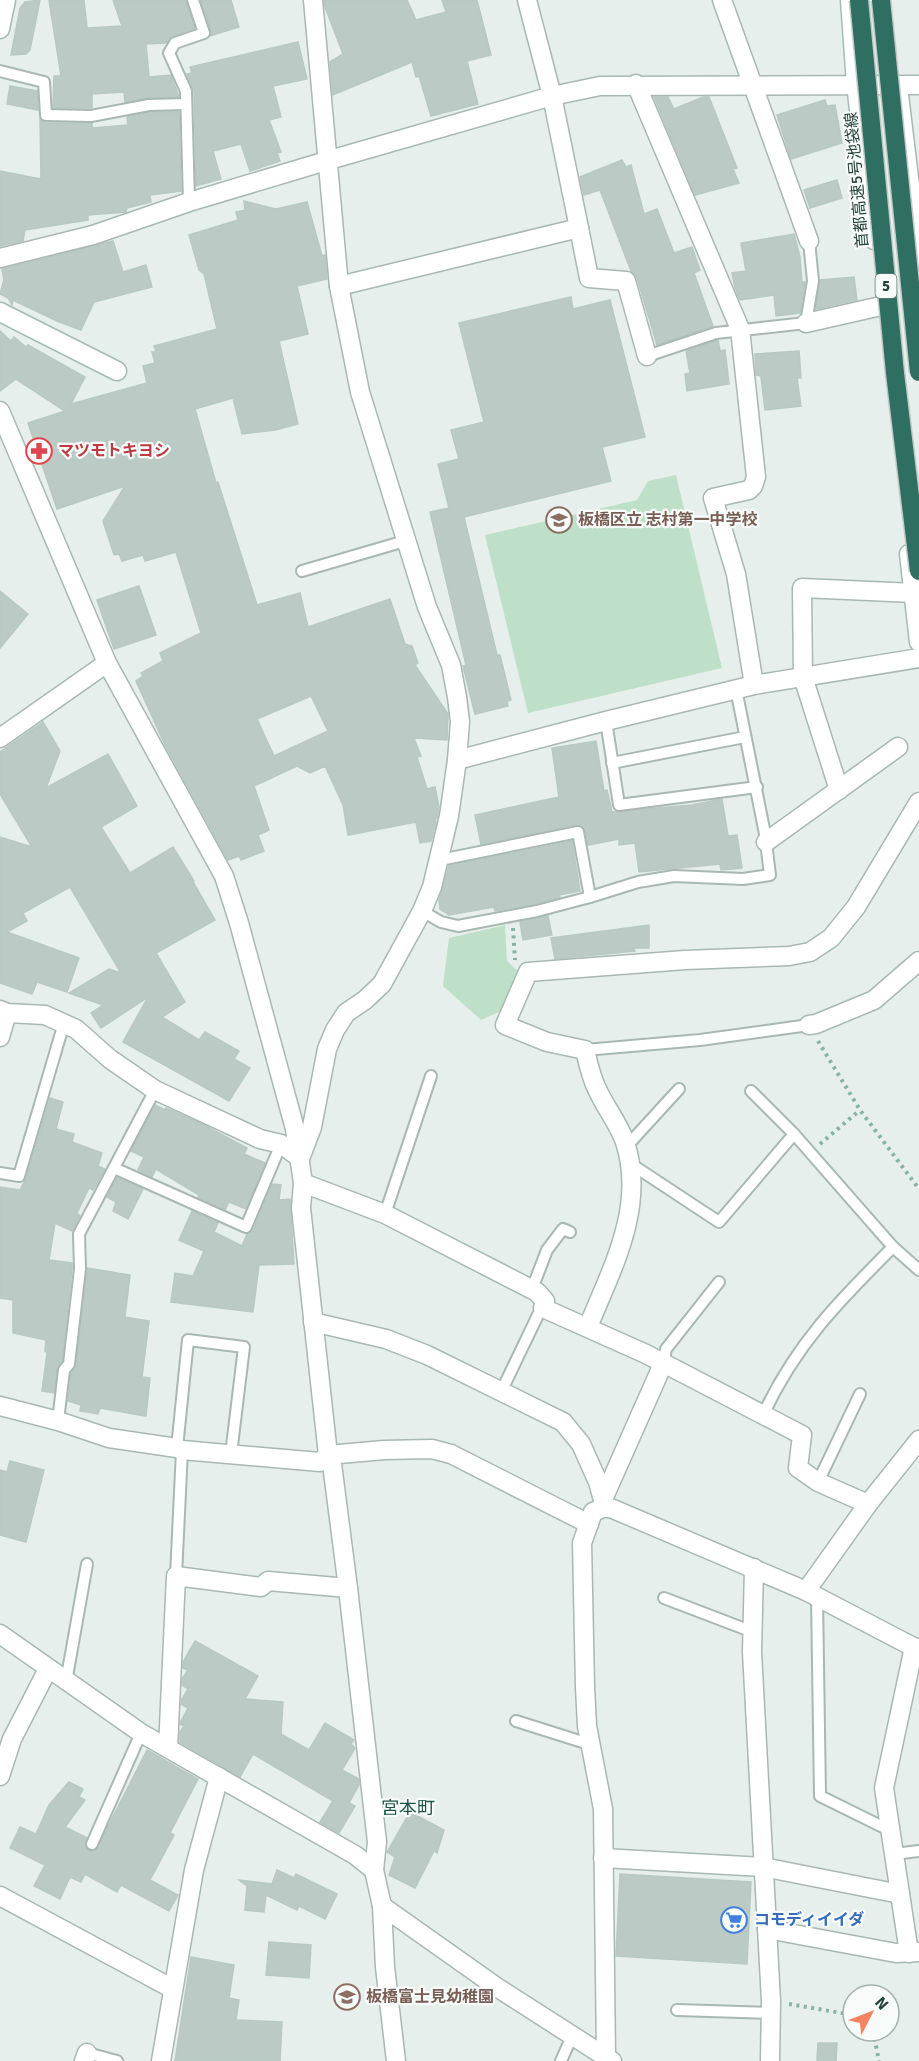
<svg xmlns="http://www.w3.org/2000/svg" width="919" height="2061" font-family="Signika,'Noto Sans JP',sans-serif">
	<style>
		.green { fill: #bfe0c8 }
		.building { fill: #bbcac4; stroke: #b8c9c2; stroke-width: 1.5; fill-rule: evenodd }
		.lines { fill: none; stroke-linecap: round; stroke-linejoin: round }
		.lane-casing { stroke: #a8b8b2; stroke-width: 14 }
		.street-casing { stroke: #a8b8b2; stroke-width: 21 }
		.secondary-casing { stroke: #a4bbb3; stroke-width: 21 }
		.path { stroke: #86b3a5; stroke-width: 4; stroke-dasharray: 3 4.5; stroke-linecap: butt }
		.lane { stroke: #fff; stroke-width: 10 }
		.street { stroke: #fff; stroke-width: 18 }
		.secondary { stroke: #fff; stroke-width: 18 }
		.highway-bridge-casing { stroke: #c2cac8; stroke-width: 21; stroke-linecap: butt }
		.highway-bridge { stroke: #2f6f62; stroke-width: 18 }
		.labels { text-anchor: middle; dominant-baseline: central; stroke-width: 4.5; stroke-linejoin: round; paint-order: stroke }
		.shield { fill: #f7fbf9; stroke: #637a73; stroke-width: 1.5 }
		.shield-label { font-size: 15px; font-weight: bold; fill: #24423a }
		.street-label { font-size: 16px; fill: #24423a; stroke: #f7fbf9 }
		.health-label { font-size: 16px; font-weight: bold; fill: #be3a42; stroke: #f7fbf9; text-anchor: start }
		.education-label { font-size: 16px; font-weight: bold; fill: #785e54; stroke: #f7fbf9; text-anchor: start }
		.shop-label { font-size: 16px; font-weight: bold; fill: #366cbe; stroke: #f7fbf9; text-anchor: start }
		.neighbourhood-label { font-size: 18px; fill: #1f5548; stroke: #f7fbf9 }
	</style>
	<rect width="100%" height="100%" fill="#e6efeb"/>
	<g class="green">
		<polygon points="676,475 722,668 528,713 485,535 637,500 648,481"/>
		<polygon points="505,925 507,961 520,973 504,1010 481,1020 443,986 449,938"/>
	</g>
	<g class="building">
		<polygon points="40,0 30,50 26,54 11,55 20,8 25,2"/>
		<polygon points="49,0 84,0 87,28 122,26 113,0 186,0 195,28 173,36 166,43 146,44 149,77 171,75 179,97 149,98 125,102 124,92 92,94 92,108 53,108 54,76 61,76"/>
		<polygon points="201,0 231,0 239,27 210,36 211,31"/>
		<polygon points="324,0 407,0 416,20 446,12 442,0 477,0 491,55 467,61 478,104 431,116 419,76 416,77 412,62 333,95 330,62 343,54 325,7"/>
		<polygon points="298,42 307,79 273,86 281,117 269,120 281,152 277,153 280,161 250,171 241,144 213,151 221,179 196,186 194,91 187,74 192,73 190,67"/>
		<polygon points="10,86 37,91 38,110 7,104"/>
		<polygon points="654,97 668,97 674,109 703,97 709,97 737,168 733,169 739,183 695,195"/>
		<polygon points="825,100 827,106 835,105 842,143 791,159 777,115"/>
		<polygon points="150,112 179,112 181,191 150,195 151,202 127,208 126,212 88,215 88,220 25,230 23,241 0,246 0,171 41,179 40,119 46,123 92,123 92,128 128,125 127,117"/>
		<polygon points="622,160 626,167 631,165 644,214 657,209 674,253 692,247 700,270 694,273 713,326 657,345 637,278 631,271 600,190 584,195 580,177"/>
		<polygon points="837,180 842,198 810,208 804,190"/>
		<path d="M244,201L276,209L307,202L322,256L325,255L327,279L297,286L308,334L279,341L298,424L275,430L242,434L233,398L195,409L216,483L218,482L257,605L300,593L308,627L390,599L405,644L412,646L418,663L415,665L448,714L447,740L414,738L421,756L417,757L427,789L435,787L439,807L437,818H435L436,823L431,841L420,843L416,822L348,835L343,805L325,766L310,773L297,766L254,786L269,830L258,835L264,851L241,860L239,856L228,860L165,745L136,681L143,676L141,673L163,661L160,653L201,633L176,552L145,561L143,555L122,561L119,554L114,555L103,521L125,486L57,509L28,423L65,411L16,379L0,391V331L11,341L14,337L26,347L28,345L85,377L71,404L147,383L143,366L155,363L152,352H156L154,346L217,329L204,274L199,270L189,235L238,220L236,212L245,210ZM311,696L328,731L274,756L257,719Z"/>
		<polygon points="794,234 800,257 802,282 805,282 800,313 776,316 774,295 740,300 735,288 732,273 746,271 741,243"/>
		<polygon points="113,241 123,272 146,265 152,287 94,302 81,330 57,321 13,300 12,305 8,298 0,294 4,280 2,269"/>
		<polygon points="854,277 857,300 816,309 820,280"/>
		<polygon points="571,297 573,309 610,300 645,437 602,447 611,481 464,517 497,655 500,655 511,700 507,701 508,706 475,714 463,666 466,665 430,512 449,508 438,464 459,459 451,430 484,422 459,323"/>
		<polygon points="718,340 720,351 725,350 729,384 687,391 685,374 690,373 686,351"/>
		<polygon points="799,351 801,378 797,378 801,406 765,410 761,376 756,375 755,354"/>
		<polygon points="139,586 156,635 114,649 97,600"/>
		<polygon points="0,591 28,614 0,648"/>
		<polygon points="43,722 60,751 46,788 108,754 137,806 101,827 130,873 173,847 194,881 193,882 215,920 156,953 185,1002 162,1017 199,1040 205,1032 239,1051 234,1059 250,1068 229,1101 123,1042 148,997 101,1028 91,1013 103,1005 69,993 109,969 121,973 70,887 23,913 27,921 7,932 79,958 67,992 37,982 32,994 0,983 0,837 32,847 0,794 0,752"/>
		<polygon points="596,741 604,791 607,790 612,812 692,805 722,799 728,836 737,835 742,868 721,870 720,864 639,872 635,843 619,845 619,839 588,845 585,830 580,825 481,844 475,815 559,797 552,748"/>
		<polygon points="572,841 580,891 559,895 560,897 535,904 495,911 494,907 449,915 440,909 439,900 449,866"/>
		<polygon points="548,916 552,935 523,940 520,922"/>
		<polygon points="649,925 649,948 634,948 635,951 555,959 551,938"/>
		<polygon points="50,1098 63,1102 56,1129 74,1134 72,1142 102,1153 98,1166 105,1169 93,1190 89,1188 77,1213 80,1216 72,1231 55,1223 49,1260 72,1263 72,1269 62,1361 57,1369 54,1393 42,1391 47,1353 45,1351 46,1340 13,1333 13,1300 0,1298 0,1187 20,1190 26,1178"/>
		<polygon points="155,1105 165,1110 166,1108 200,1123 247,1148 244,1154 265,1163 246,1209 229,1202 225,1210 198,1197 199,1195 156,1169 152,1177 138,1170 144,1157 131,1151"/>
		<polygon points="117,1178 143,1189 128,1219 113,1211 116,1202 107,1197"/>
		<polygon points="272,1184 281,1185 279,1200 290,1199 294,1264 259,1265 253,1312 171,1302 175,1273 193,1276 204,1251 179,1240 192,1211 218,1223 214,1232 242,1246 247,1234 253,1230"/>
		<polygon points="87,1268 130,1275 125,1317 149,1321 142,1377 150,1378 146,1416 100,1408 98,1414 80,1411 81,1405 68,1401 71,1373 76,1365"/>
		<polygon points="10,1461 44,1470 26,1542 0,1535 0,1470 7,1472"/>
		<polygon points="195,1641 258,1676 245,1699 283,1702 281,1734 309,1750 325,1723 354,1740 351,1744 355,1748 342,1770 359,1779 359,1785 349,1803 355,1806 339,1833 320,1822 333,1801 253,1754 240,1777 180,1742 180,1732 184,1726 180,1724 181,1721 188,1708 181,1704 182,1699 188,1689 182,1685 182,1679 188,1670 183,1668 183,1662"/>
		<polygon points="147,1750 198,1779 170,1833 174,1835 150,1880 178,1895 169,1911 121,1885 117,1892 85,1874 81,1882 70,1877 60,1899 34,1886 45,1865 10,1848 20,1827 36,1834 49,1805 69,1782 83,1789 79,1797 85,1800 65,1827 87,1838 86,1848 90,1851 96,1850"/>
		<polygon points="410,1812 444,1830 437,1853 434,1851 415,1888 389,1875 395,1857 387,1852"/>
		<polygon points="277,1870 294,1878 296,1874 337,1894 325,1919 299,1906 297,1910 266,1895 264,1912 245,1910 247,1886 239,1880 272,1884"/>
		<polygon points="620,1874 751,1882 747,1964 616,1956"/>
		<polygon points="269,1942 311,1945 309,1978 266,1975"/>
		<polygon points="191,1957 234,1965 229,1998 239,2000 236,2020 282,2022 280,2061 175,2061"/>
		<polygon points="818,2043 837,2043 836,2061 817,2061"/>
	</g>
	<g class="lines">
		<g class="lane-casing">
			<g id="lane">
				<polyline points="0,71 44,82 46,115 91,116 149,105 186,104"/>
				<polyline points="189,202 186,91 169,53 175,43 204,33 193,0"/>
				<polyline points="647,356 716,333 806,323 813,281 809,241"/>
				<polyline points="302,571 405,541"/>
				<polyline points="606,721 619,805 757,787"/>
				<polyline points="612,763 745,737"/>
				<polyline points="440,860 578,832 590,897"/>
				<polyline points="422,911 441,922 458,926 537,911 590,897 638,882 674,876 743,879 770,875 765,834 736,689"/>
				<polyline points="585,1050 700,1040 809,1025"/>
				<polyline points="751,1091 794,1134 893,1247 919,1270"/>
				<polyline points="626,1147 679,1089"/>
				<polyline points="631,1164 719,1222 794,1134"/>
				<polyline points="114,1168 246,1227 281,1144"/>
				<polyline points="0,1173 19,1176 64,1023"/>
				<polyline points="385,1214 431,1076"/>
				<polyline points="532,1289 547,1250 563,1229 570,1232"/>
				<polyline points="663,1364 666,1349 719,1282"/>
				<polyline points="501,1392 538,1315 543,1308"/>
				<path d="M763,1415C796,1344 839,1301 893,1247"/>
				<polyline points="58,1421 64,1370 69,1364 80,1269 79,1234 155,1090"/>
				<polyline points="177,1448 188,1340 244,1347 231,1454"/>
				<polyline points="818,1482 860,1394"/>
				<polyline points="176,1576 182,1450"/>
				<polyline points="817,1597 820,1796 891,1831"/>
				<polyline points="664,1598 753,1632"/>
				<polyline points="66,1682 87,1564"/>
				<polyline points="516,1721 592,1745"/>
				<polyline points="92,1844 141,1733"/>
				<polyline points="894,1854 919,1851"/>
				<polyline points="677,2010 771,2013"/>
				<polyline points="87,2053 117,2061"/>
				<polyline points="561,2061 572,2036"/>
			</g>
		</g>
		<g class="street-casing">
			<g id="street">
				<polyline points="527,0 552,96 579,228"/>
				<polyline points="722,0 809,241"/>
				<polyline points="636,84 740,329 756,477 753,486 749,490 713,498 736,574 754,685"/>
				<polyline points="899,95 919,260"/>
				<polyline points="0,258 93,235 189,202 326,161 552,96 600,86 919,85"/>
				<polyline points="339,286 579,228 589,278 626,281 647,356"/>
				<polyline points="806,323 881,306"/>
				<polyline points="0,411 107,663 224,876 239,923 295,1129 303,1183 301,1208 328,1455 332,1464 348,1588 377,1842 374,1870 382,1906 385,1967 396,2061"/>
				<polyline points="0,738 107,663"/>
				<polyline points="457,760 606,721 754,685 919,658"/>
				<polyline points="839,790 803,677 802,588 914,593"/>
				<polyline points="766,842 898,747"/>
				<polyline points="0,1010 7,1013 45,1015 76,1029 110,1059 155,1090 260,1139 281,1144 300,1158"/>
				<polyline points="809,1025 816,1024 874,1000 919,961"/>
				<polyline points="0,1037 7,1013"/>
				<polyline points="301,1156 312,1127 327,1049 335,1030 346,1013 365,1000 382,984 422,911 432,887 449,816 457,760 460,722 457,697 451,665 427,607 360,392 339,286 313,0"/>
				<polyline points="303,1183 385,1214 537,1292 545,1301 543,1308 646,1354 802,1435 798,1468 818,1482 868,1504"/>
				<polyline points="313,1322 386,1339 427,1355 563,1422 581,1444 598,1482 605,1507"/>
				<path d="M588,1327C612,1268 646,1207 625,1142C619,1124 605,1107 597,1089C591,1077 588,1063 585,1050L547,1042L505,1025L528,972L685,960L789,956L810,952L831,938L856,907L919,802"/>
				<polyline points="0,1406 58,1421 109,1438 177,1448 182,1450 320,1462 328,1455 384,1450 432,1449 451,1454 589,1524"/>
				<polyline points="604,1497 663,1364"/>
				<polyline points="754,1568 752,1652 771,2001 770,2061"/>
				<polyline points="806,1591 868,1504 919,1440"/>
				<polyline points="0,1634 141,1733 355,1855 374,1870"/>
				<polyline points="168,1748 176,1576 261,1587 268,1581 348,1588"/>
				<polyline points="0,1776 12,1739 48,1669"/>
				<polyline points="603,1858 763,1867 900,1894"/>
				<polyline points="0,1896 173,1989"/>
				<polyline points="382,1906 498,1988 612,2061"/>
				<polyline points="767,1929 896,1953 919,1952"/>
				<polyline points="909,1953 884,1788 914,1647"/>
				<polyline points="606,2057 603,1809 587,1726 585,1687 582,1543 593,1512 605,1507 613,1509 806,1591 919,1650"/>
				<polyline points="84,2061 87,2053"/>
				<polyline points="161,2061 194,1870 219,1777"/>
			</g>
		</g>
		<g class="secondary-casing">
			<g id="secondary">
				<polyline points="850,0 856,84 874,240"/>
				<polyline points="0,29 6,0"/>
				<polyline points="0,312 117,371"/>
				<polyline points="909,554 919,642"/>
			</g>
		</g>
		<g class="path">
			<polyline points="513,928 515,960"/>
			<polyline points="818,1041 860,1110 919,1189"/>
			<polyline points="820,1144 860,1110"/>
			<polyline points="789,2004 853,2015"/>
			<polyline points="873,2031 879,2061"/>
		</g>
		<use href="#lane" class="lane"/>
		<use href="#street" class="street"/>
		<use href="#secondary" class="secondary"/>
		<g class="highway-bridge-casing">
			<g id="highway-bridge">
				<polyline points="859,0 895,373 919,571"/>
				<polyline points="881,0 919,372"/>
			</g>
		</g>
		<use href="#highway-bridge" class="highway-bridge"/>
	</g>
	<defs>
		<g id="pharmacy-ring" transform="scale(1.35)"><circle r="9.5" fill="#f7fbf9" stroke="#e0444e" stroke-width="1.5"/><path d="M-2-6h4v4h4v4h-4v4h-4v-4h-4v-4h4Z" fill="#e0444e"/></g>
		<g id="school-ring" transform="scale(1.35)"><circle r="9.5" fill="#f7fbf9" stroke="#8d6e63" stroke-width="1.5"/><path d="M0-5L7-2L0 1L-7-2ZM-4 1L0 2.5L4 1V4Q0 6-4 4Z" fill="#8d6e63"/></g>
		<g id="supermarket-ring" transform="scale(1.35)"><circle r="9.5" fill="#f7fbf9" stroke="#3f7fe0" stroke-width="1.5"/><path d="M-6-5.5h2.5l.6 2H6L4.5 2H-2.5L-4.4-4H-6ZM-1.5 3.2a1.3 1.3 0 1 0 .1 0ZM3 3.2a1.3 1.3 0 1 0 .1 0Z" fill="#3f7fe0"/></g>
	</defs>
	<g fill-rule="evenodd">
		<use href="#pharmacy-ring" x="39" y="451"/>
		<use href="#school-ring" x="559" y="520"/>
		<use href="#supermarket-ring" x="734" y="1920"/>
		<use href="#school-ring" x="347" y="1997"/>
	</g>
	<g class="labels">
		<rect class="shield" x="875.5" y="274" width="21" height="24" rx="4.5"/>
		<g class="shield-label">
			<text x="886" y="286">5</text>
		</g>
		<g class="street-label">
			<text transform="translate(857 180) rotate(-95)">首都高速5号池袋線</text>
		</g>
		<g class="health-label">
			<text x="58" y="451">マツモトキヨシ</text>
		</g>
		<g class="education-label">
			<text x="578" y="520">板橋区立 志村第一中学校</text>
			<text x="366" y="1997">板橋富士見幼稚園</text>
		</g>
		<g class="shop-label">
			<text x="754" y="1920">コモディイイダ</text>
		</g>
		<g class="neighbourhood-label">
			<text x="408" y="1808">宮本町</text>
		</g>
	</g>
	<g transform="translate(871 2013) rotate(48)"><circle r="28" fill="#f7fbf9" stroke="#a3b1ad" stroke-width="1.5"/>
	<path d="M0-4.5L10 22L0 15L-10 22Z" fill="#f4845f"/>
	<text y="-9" font-size="16" font-weight="bold" text-anchor="middle" fill="#24423a">N</text>
	</g>
</svg>
